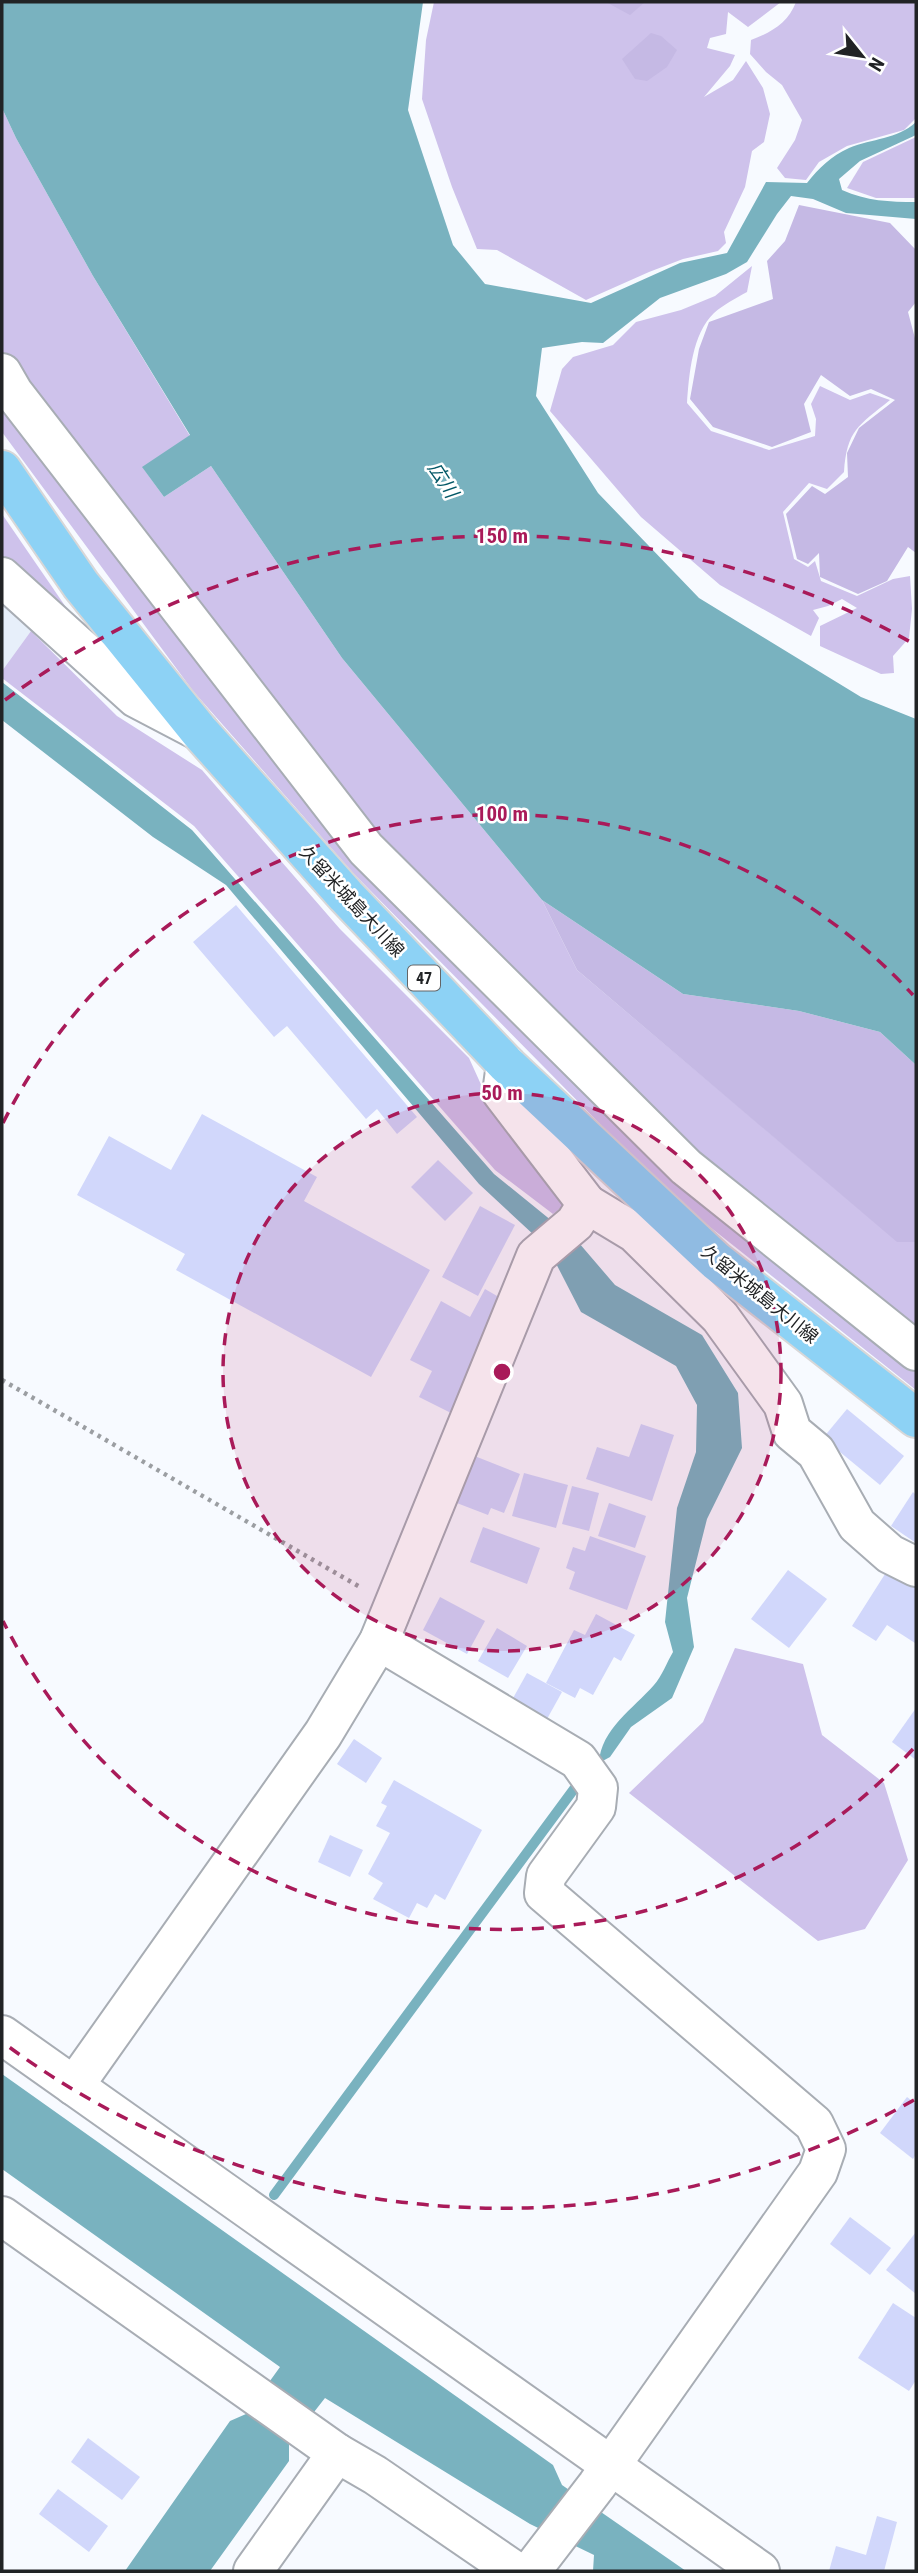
<svg xmlns="http://www.w3.org/2000/svg" width="918" height="2573" font-family="'Roboto Condensed','Noto Sans JP',sans-serif">
	<style>
		.built { fill: #e7effa }
		.green { fill: #cec2eb }
		.forest { fill: #c5b9e4 }
		.water { fill: #79b2bf }
		.lines { fill: none; stroke-linecap: round; stroke-linejoin: round }
		.stream { stroke: #79b2bf; stroke-width: 10 }
		.building { fill: #d1d7fb }
		.minor-casing { stroke: #a8adb4; stroke-width: 42 }
		.major-casing { stroke: #d7d7d8; stroke-width: 42 }
		.path { stroke: #9b9ea2; stroke-width: 4.5; stroke-dasharray: 3.5 5; stroke-linecap: butt }
		.minor { stroke: #fff; stroke-width: 38 }
		.major { stroke: #8dd2f5; stroke-width: 38 }
		.ring { fill: none; stroke: #a91a59; stroke-width: 3.5; stroke-dasharray: 12 9 }
		.labels { text-anchor: middle; dominant-baseline: central; stroke-width: 5; stroke-linejoin: round; paint-order: stroke }
		.shield { fill: #fff; stroke: #646566; stroke-width: 2 }
		.shield-label { font-size: 16px; font-weight: bold; fill: #212325 }
		.street-label { font-size: 18px; fill: #212325; stroke: #fff }
		.water-label { font-size: 19px; font-style: italic; fill: #045867; stroke: #fff }
		.centre { fill: #a91a59; stroke: #fff; stroke-width: 3.5 }
		.ring-label { font-size: 21px; text-anchor: middle; font-weight: bold; fill: #a91a59; stroke: #fff; stroke-width: 5; stroke-linejoin: round; paint-order: stroke }
	</style>
	<rect width="100%" height="100%" fill="#f7faff"/>
	<polygon class="built" points="2,596 31,631 2,671"/>
	<g class="green">
		<polygon points="434,2 781,2 748,27 728,12 726,34 710,38 707,48 735,55 730,66 704,97 733,80 746,61 763,88 770,114 764,142 752,151 745,187 724,232 726,243 718,251 683,259 649,272 586,300 497,250 477,249 452,187 422,99 426,40"/>
		<path d="M796,2H916V118L904,130L847,146L819,162L806,180L785,178L777,168L795,140L802,120L782,85L766,72L750,54L751,40C772,32 788,23 796,2Z"/>
		<polygon points="2,108 16,138 93,276 190,436 143,468 164,497 211,466 342,658 542,900 577,970 897,1241 916,1242 916,1390 672,1197 354,874 193,691 2,432"/>
		<polygon points="916,137 916,198 876,198 847,188 863,162"/>
		<path d="M752,266L747,292C736,298 723,305 714,313C692,334 689,375 687,403L711,431L769,450L815,436L816,419L811,404L820,386L850,400L870,393L890,400C858,426 847,430 844,472L827,489L809,483L783,512L794,559L808,567L815,561L821,581L857,596L893,579L910,576L912,609L909,638L893,656L894,673L881,674L820,646V626L857,608L842,599L828,606L813,610L819,618L811,636L720,585L641,517L550,411L562,369L573,357L613,345L636,322L681,310L715,296Z"/>
		<polygon points="2,514 72,616 2,557"/>
		<polygon points="31,631 117,716 202,770 340,929 469,1058 488,1100 568,1202 553,1214 495,1170 194,826 2,678 2,671"/>
		<polygon points="735,1648 803,1664 822,1735 884,1783 908,1860 865,1929 818,1941 629,1793 703,1722"/>
	</g>
	<g class="forest">
		<polygon points="606,2 645,2 630,15"/>
		<polygon points="651,33 661,36 677,50 667,67 647,81 635,79 622,59"/>
		<polygon points="799,205 890,223 916,250 916,302 908,312 916,342 916,553 908,547 887,581 858,594 820,577 819,553 808,564 797,559 786,514 812,486 825,494 848,477 847,453 859,428 895,400 871,389 850,396 821,375 804,404 811,432 772,447 713,427 690,399 699,349 709,322 773,299 767,261 785,241"/>
		<polygon points="542,900 683,994 799,1011 880,1032 916,1065 916,1242 897,1242 577,970"/>
	</g>
	<g class="water">
		<path d="M2,2H423L408,110L453,245L485,284L591,303L680,263L727,253L766,182L807,183C819,168 831,156 849,148C873,138 896,140 916,122V135L860,161L839,179L842,190C867,201 889,202 916,202V219L846,213L813,199L791,196L777,214L747,262L726,274L660,298L603,343L582,342L542,348L536,396L598,493L699,598L861,697L916,719V1065L880,1032L799,1011L683,994L542,900L342,658L211,466L164,497L142,467L190,435L93,276L16,138L2,108Z"/>
		<path d="M2,682L192,830L494,1174L579,1243L615,1285L702,1335L738,1393L742,1448L707,1519L687,1598L694,1647L672,1698L631,1727L610,1757L599,1763C601,1729 633,1709 654,1685C662,1676 667,1662 673,1652L665,1622L677,1508L696,1452L697,1405L676,1366L581,1312L548,1248L479,1184L226,885L153,837L2,720Z"/>
		<polygon points="2,2074 553,2465 562,2485 686,2571 593,2571 594,2555 530,2524 325,2398 289,2444 289,2461 210,2571 125,2571 230,2421 246,2414 280,2367 2,2169"/>
	</g>
	<g class="lines">
		<polyline class="stream" points="274,2195 574,1789"/>
	</g>
	<g class="building">
		<polygon points="236,905 417,1117 397,1134 377,1109 366,1119 287,1026 274,1037 193,942"/>
		<polygon points="202,1114 317,1177 304,1201 430,1270 371,1377 176,1270 185,1254 77,1195 109,1136 171,1170"/>
		<polygon points="438,1160 473,1193 445,1221 411,1187"/>
		<polygon points="480,1206 515,1225 478,1296 442,1277"/>
		<polygon points="485,1289 511,1304 453,1414 419,1397 432,1371 410,1360 441,1301 470,1317"/>
		<polygon points="847,1409 904,1456 880,1485 823,1438"/>
		<polygon points="641,1424 674,1435 652,1501 586,1479 597,1447 629,1457"/>
		<polygon points="467,1453 520,1474 504,1513 491,1508 488,1515 449,1500"/>
		<polygon points="524,1473 568,1485 556,1528 512,1516"/>
		<polygon points="572,1486 599,1493 589,1531 562,1524"/>
		<polygon points="913,1492 916,1495 916,1543 891,1526"/>
		<polygon points="609,1503 646,1516 635,1548 598,1536"/>
		<polygon points="483,1527 540,1548 527,1584 470,1562"/>
		<polygon points="590,1536 646,1556 627,1610 569,1589 575,1572 566,1568 573,1547 585,1551"/>
		<polygon points="892,1563 916,1578 915,1643 887,1625 876,1641 852,1626"/>
		<polygon points="788,1570 827,1599 789,1648 751,1619"/>
		<polygon points="440,1597 485,1621 467,1654 423,1630"/>
		<polygon points="596,1614 635,1635 621,1661 614,1657 593,1695 580,1688 575,1698 546,1683 574,1630 585,1635"/>
		<polygon points="497,1628 527,1646 508,1678 478,1661"/>
		<polygon points="527,1673 562,1692 547,1719 512,1700"/>
		<polygon points="916,1708 916,1760 892,1742"/>
		<polygon points="354,1739 382,1758 366,1783 337,1764"/>
		<polygon points="394,1780 482,1830 445,1900 435,1894 427,1908 417,1903 409,1918 373,1899 383,1883 368,1874 390,1833 376,1826 387,1806 381,1803"/>
		<polygon points="330,1835 363,1850 350,1877 318,1862"/>
		<polygon points="907,2097 916,2104 916,2154 913,2159 880,2133"/>
		<polygon points="850,2217 891,2248 870,2275 830,2244"/>
		<polygon points="916,2232 916,2294 886,2270"/>
		<polygon points="893,2303 916,2318 916,2380 909,2391 858,2358"/>
		<polygon points="88,2438 140,2477 122,2500 71,2462"/>
		<polygon points="58,2489 108,2526 89,2552 39,2514"/>
		<polygon points="877,2516 897,2522 884,2571 829,2571 836,2546 866,2555"/>
	</g>
	<g class="lines">
		<g class="minor-casing">
			<g id="minor">
				<polyline points="2,373 13,392 366,849 686,1167 916,1351"/>
				<polyline points="2,577 136,698 199,731"/>
				<polyline points="587,1204 635,1233 720,1317 783,1404 792,1432 816,1452 857,1525 890,1554 916,1567"/>
				<polyline points="379,1641 578,1760 598,1788 596,1807 546,1876 544,1893 814,2124 826,2149 818,2172 597,2485 531,2571"/>
				<polyline points="2,2035 760,2571"/>
				<polyline points="74,2086 323,1734 379,1641 536,1256 575,1223 587,1204 502,1093 506,1064"/>
				<polyline points="2,2216 337,2453"/>
				<polyline points="253,2571 337,2453 375,2475 515,2571"/>
			</g>
		</g>
		<g class="major-casing">
			<polyline id="major" points="2,470 81,585 199,731 346,896 506,1064 716,1261 916,1418"/>
		</g>
		<polyline class="path" points="2,1380 360,1587"/>
		<use href="#minor" class="minor"/>
		<use href="#major" class="major"/>
	</g>
	<circle cx="502" cy="1372" r="279" fill="#a91a59" fill-opacity=".12"/>
	<g class="ring">
		<circle cx="502" cy="1372" r="279"/>
		<path d="M913 1749A558 558 0 0 1 3 1621M3 1123A558 558 0 0 1 913 995"/>
		<path d="M914 2100A836 836 0 0 1 5 2044M5 700A836 836 0 0 1 914 644"/>
	</g>
	<g class="labels">
		<rect class="shield" x="408" y="965.5" width="32" height="25" rx="5"/>
		<g class="shield-label">
			<text x="424" y="978">47</text>
		</g>
		<g class="street-label">
			<text transform="translate(352 901) rotate(47)">久留米城島大川線</text>
			<text transform="translate(760 1294) rotate(39)">久留米城島大川線</text>
		</g>
		<g class="water-label">
			<text transform="translate(443 480) rotate(57)">広川</text>
		</g>
	</g>
	<circle cx="502" cy="1372" r="10" class="centre"/>
	<g class="ring-label">
		<text x="502" y="543">150 m</text>
		<text x="502" y="821">100 m</text>
		<text x="502" y="1100">50 m</text>
	</g>
	<rect width="918" height="2573" fill="none" stroke="#212325" stroke-width="7"/>
	<g transform="translate(862 56) rotate(120)" stroke="#ffffff" stroke-width="5" paint-order="stroke">
	<path d="M0-5L12 26L0 18L-12 26Z" fill="#212325"/>
	<text y="-10" font-size="19" font-weight="bold" text-anchor="middle" fill="#212325">N</text>
	</g>
</svg>
